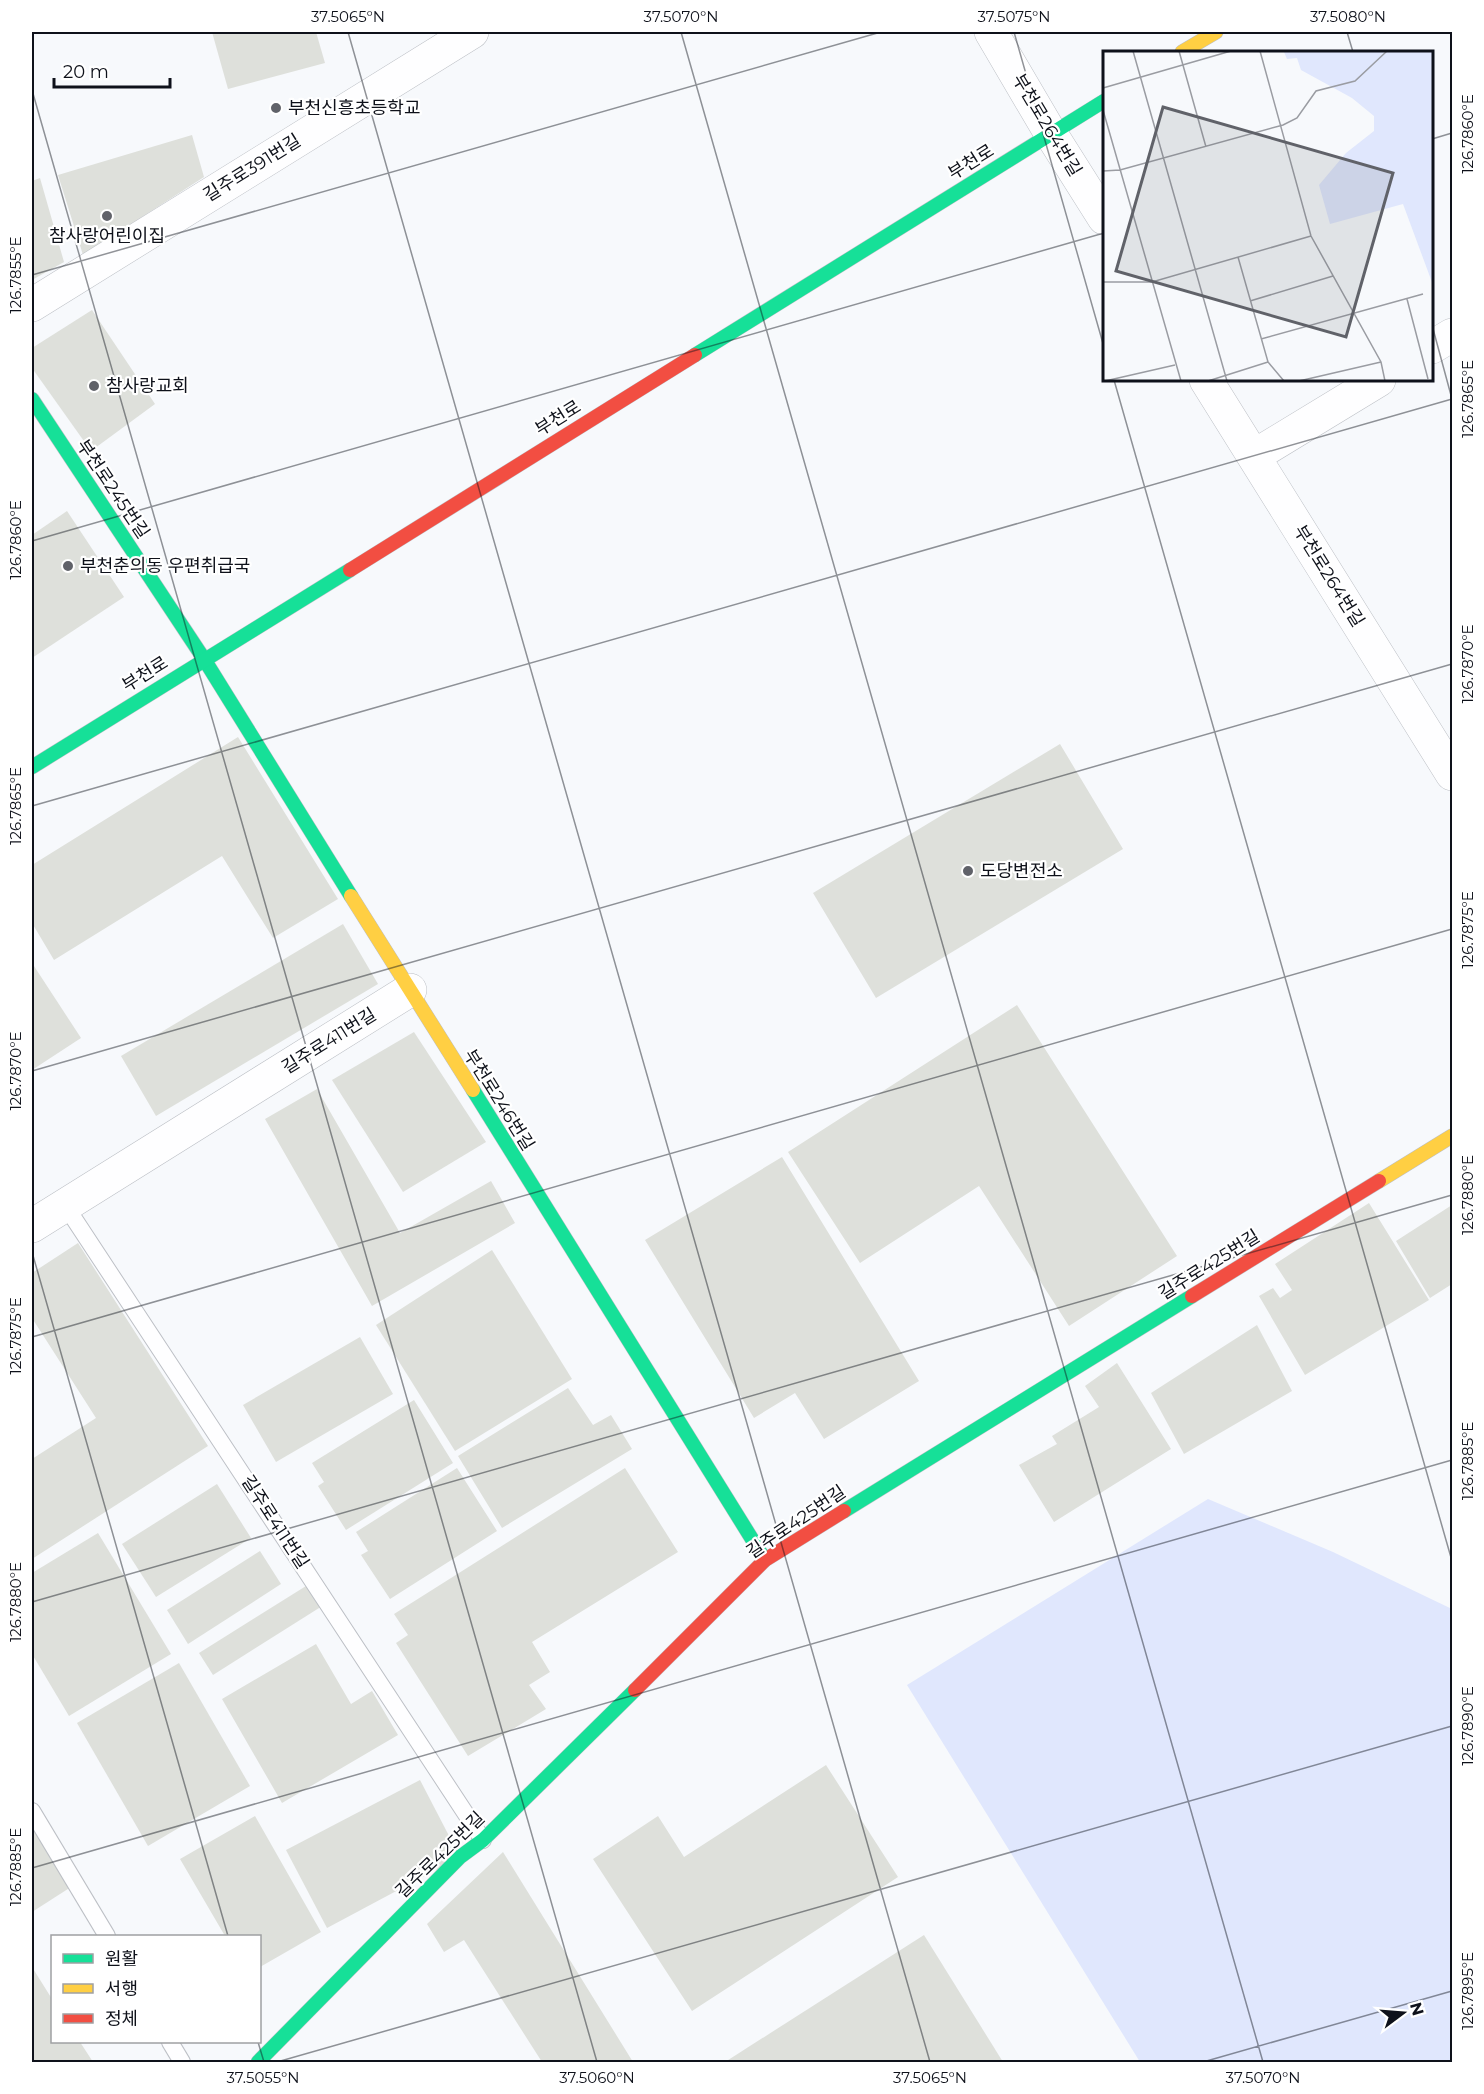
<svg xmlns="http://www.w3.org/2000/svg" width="1484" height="2094" font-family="Montserrat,'Noto Sans KR',sans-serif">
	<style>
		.green { fill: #e0e7fd }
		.building { fill: #dee0db }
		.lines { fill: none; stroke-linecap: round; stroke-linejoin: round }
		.lane-casing { stroke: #bdc0c6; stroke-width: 18 }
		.street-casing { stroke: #bdc0c6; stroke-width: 34 }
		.fast-casing { stroke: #bdc0c6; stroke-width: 15 }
		.slow-casing { stroke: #bdc0c6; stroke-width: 15 }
		.jam-casing { stroke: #bdc0c6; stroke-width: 15 }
		.lane { stroke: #fefeff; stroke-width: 16 }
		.street { stroke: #fefeff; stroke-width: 33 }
		.fast { stroke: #16e098; stroke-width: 14 }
		.slow { stroke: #ffcf43; stroke-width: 14 }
		.jam { stroke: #f24e42; stroke-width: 14 }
		.ticks { fill: none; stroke: #0e111a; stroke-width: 1.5; stroke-opacity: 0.45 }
		.poi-dot { fill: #606269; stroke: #fff; stroke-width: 2 }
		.labels { text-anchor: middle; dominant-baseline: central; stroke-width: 4.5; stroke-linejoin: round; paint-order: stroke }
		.poi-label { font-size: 18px; fill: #0e111a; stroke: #fff; text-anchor: start }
		.street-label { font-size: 18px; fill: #0e111a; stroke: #fff }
		.inset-road { fill: none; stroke: #9a9ca2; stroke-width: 1.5 }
		.view { fill: #606269; fill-opacity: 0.15; stroke: #606269; stroke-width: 3 }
		.inset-edge { fill: none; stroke: #0e111a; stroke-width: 3 }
		.neatline { fill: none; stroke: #0e111a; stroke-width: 2 }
		.ticks-label { font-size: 15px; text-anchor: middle; fill: #0e111a }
	</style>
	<rect width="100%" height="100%" fill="#f7f9fc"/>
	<polygon class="green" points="1208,1499 1333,1552 1452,1609 1452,2062 1140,2062 907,1685"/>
	<g class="building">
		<polygon points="212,32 316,32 325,63 228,89"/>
		<polygon points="192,135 204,177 83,255 58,175"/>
		<polygon points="40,178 64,262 32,280 32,181"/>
		<polygon points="92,310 155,404 91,451 32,368 32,348"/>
		<polygon points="67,511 124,597 32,658 32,535"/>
		<polygon points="238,737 338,899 273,938 222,856 54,960 32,923 32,865"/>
		<polygon points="1060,744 1123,849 876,998 813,893"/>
		<polygon points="343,924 378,984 156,1116 121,1056"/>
		<polygon points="32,963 81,1038 32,1070"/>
		<polygon points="1017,1005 1177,1256 1069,1326 979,1186 860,1263 788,1152"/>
		<polygon points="414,1032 486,1142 403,1192 332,1080"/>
		<polygon points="317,1089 400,1233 491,1181 515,1223 372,1306 265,1119"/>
		<polygon points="782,1157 919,1381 824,1439 795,1393 754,1418 645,1240"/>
		<polygon points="1369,1203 1429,1300 1305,1375 1259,1296 1273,1288 1280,1298 1292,1290 1275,1264"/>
		<polygon points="1452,1205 1452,1284 1430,1298 1396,1241"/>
		<polygon points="78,1243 208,1446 32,1559 32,1459 96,1418 32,1318 32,1273"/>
		<polygon points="492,1250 572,1379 455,1451 376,1325"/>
		<polygon points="1257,1325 1292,1391 1184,1454 1151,1393"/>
		<polygon points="360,1337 393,1394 276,1462 243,1405"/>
		<polygon points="1117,1363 1171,1449 1054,1522 1019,1465 1057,1444 1052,1436 1099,1407 1085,1386"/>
		<polygon points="568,1388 593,1425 611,1415 632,1449 502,1528 458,1456"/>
		<polygon points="414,1400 453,1463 346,1530 318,1486 324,1482 312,1463"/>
		<polygon points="457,1468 497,1531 390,1599 361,1555 368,1551 356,1532"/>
		<polygon points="625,1468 678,1552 532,1642 550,1672 529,1685 546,1709 468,1756 396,1643 408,1635 394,1614"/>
		<polygon points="217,1484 251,1538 156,1597 122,1544"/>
		<polygon points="98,1533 171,1654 69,1716 32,1654 32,1573"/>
		<polygon points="260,1551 281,1584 188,1644 167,1610"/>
		<polygon points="314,1581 327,1603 213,1675 199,1653"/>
		<polygon points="316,1644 351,1704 372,1691 398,1735 282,1803 222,1699"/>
		<polygon points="179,1663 250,1786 148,1846 77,1723"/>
		<polygon points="826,1765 898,1877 692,2011 593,1859 658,1816 684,1857"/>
		<polygon points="420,1780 460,1857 327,1928 286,1850"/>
		<polygon points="255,1816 321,1932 260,1967 260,1936 225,1936 180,1859"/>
		<polygon points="32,1825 71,1887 32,1912"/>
		<polygon points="503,1852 633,2062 542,2062 464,1940 444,1952 427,1924"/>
		<polygon points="924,1935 1003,2062 725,2062"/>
		<polygon points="32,1967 52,1999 52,2042 80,2042 93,2062 32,2062"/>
	</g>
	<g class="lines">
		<g class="lane-casing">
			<g id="lane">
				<polyline points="65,1205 483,1840"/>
				<polyline points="32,1811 107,1936"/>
				<polyline points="170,2042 182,2062"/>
			</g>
		</g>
		<g class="street-casing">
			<g id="street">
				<polyline points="991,32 1051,134 1104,218"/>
				<polyline points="32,305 472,32"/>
				<polyline points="1432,347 1452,335"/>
				<polyline points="1206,380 1452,774"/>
				<polyline points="1254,456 1379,380"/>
				<polyline points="32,1226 410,990"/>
			</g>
		</g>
		<g class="fast-casing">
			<g id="fast">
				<polyline points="695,355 1104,101"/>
				<polyline points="32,399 204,659 351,896"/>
				<polyline points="32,767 350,570"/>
				<polyline points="473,1090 765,1560"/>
				<polyline points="844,1511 1192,1296"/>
				<polyline points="258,2062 460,1857 483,1840 635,1690"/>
			</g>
		</g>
		<g class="slow-casing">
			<g id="slow">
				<polyline points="1182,52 1216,32"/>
				<polyline points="351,896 473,1090"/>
				<polyline points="1379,1181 1452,1136"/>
			</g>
		</g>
		<g class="jam-casing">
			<g id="jam">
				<polyline points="350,570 695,355"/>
				<polyline points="1192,1296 1379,1181"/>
				<polyline points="635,1690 765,1560 844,1511"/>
			</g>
		</g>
		<use href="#lane" class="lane"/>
		<use href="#street" class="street"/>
		<use href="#fast" class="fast"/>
		<use href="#slow" class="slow"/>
		<use href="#jam" class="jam"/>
	</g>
	<path class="ticks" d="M348,32L930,2062M681,32L1263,2062M1014,32L1104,347M1347,32L1353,52M32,90L597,2062M1432,139L1452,133M32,275L881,32M1432,325L1452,399M1114,380L1452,1561M32,541L1104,233M32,806L1452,399M32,1071L1452,664M32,1252L228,1936M32,1337L1452,929M32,1602L1452,1195M32,1868L1452,1460M258,2042L264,2062M277,2062L1452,1726M1203,2062L1452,1991"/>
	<g class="poi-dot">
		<circle cx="276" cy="108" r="6"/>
		<circle cx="107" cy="216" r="6"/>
		<circle cx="94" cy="386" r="6"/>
		<circle cx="68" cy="566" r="6"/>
		<circle cx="968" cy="871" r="6"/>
	</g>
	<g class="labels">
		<g class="poi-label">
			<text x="288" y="108">부천신흥초등학교</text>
			<text x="107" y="236" text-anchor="middle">참사랑어린이집</text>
			<text x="106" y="386">참사랑교회</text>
			<text x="80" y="566">부천춘의동 우편취급국</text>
			<text x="980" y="871">도당변전소</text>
		</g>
		<g class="street-label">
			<text transform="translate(1047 125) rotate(59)">부천로264번길</text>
			<text transform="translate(971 162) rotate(-32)">부천로</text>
			<text transform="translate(252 168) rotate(-32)">길주로391번길</text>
			<text transform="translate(558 418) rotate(-32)">부천로</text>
			<text transform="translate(113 489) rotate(56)">부천로245번길</text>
			<text transform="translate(1329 576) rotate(58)">부천로264번길</text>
			<text transform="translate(145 674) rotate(-32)">부천로</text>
			<text transform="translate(329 1041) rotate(-32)">길주로411번길</text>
			<text transform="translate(499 1100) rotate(58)">부천로246번길</text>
			<text transform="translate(1209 1265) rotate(-32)">길주로425번길</text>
			<text transform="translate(275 1522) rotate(57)">길주로411번길</text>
			<text transform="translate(796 1522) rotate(-34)">길주로425번길</text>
			<text transform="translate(440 1855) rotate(-44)">길주로425번길</text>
		</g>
	</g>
	<g transform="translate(1103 51)">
		<rect width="330" height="330" fill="#f7f9fc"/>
		<path d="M330,0V234L300,153L227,173L216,134L243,102L271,80V65L249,47L198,19L194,7L184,8L181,1Z" fill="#e0e7fd"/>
		<path class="inset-road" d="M30,0L124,330M76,0L103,96M157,0L208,185L278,311L282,330M0,37L128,0M0,59L78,330M0,120L17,119L180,74L194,67L213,40L252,30L284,0M135,206L165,311L181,330M0,231H49L208,185M304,248L325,328M147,250L230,225M158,288L320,243M2,330L72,314M105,330L165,311M196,330L278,311"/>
		<path class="view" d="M60,56L290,122L243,286L13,220Z"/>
		<rect width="330" height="330" class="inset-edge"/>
	</g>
	<rect width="1484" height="2094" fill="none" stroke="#ffffff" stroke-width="66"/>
	<rect x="51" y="1935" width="210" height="108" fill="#ffffff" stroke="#9fa0a3" stroke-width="1.5"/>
	<rect x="63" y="1954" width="30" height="9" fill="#16e098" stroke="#9fa0a3" stroke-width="1.5"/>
	<text x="105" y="1965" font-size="18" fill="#0e111a">원활</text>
	<rect x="63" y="1984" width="30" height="9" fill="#ffcf43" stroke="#9fa0a3" stroke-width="1.5"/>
	<text x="105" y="1995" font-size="18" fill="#0e111a">서행</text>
	<rect x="63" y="2014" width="30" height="9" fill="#f24e42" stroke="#9fa0a3" stroke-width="1.5"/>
	<text x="105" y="2025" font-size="18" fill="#0e111a">정체</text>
	<g transform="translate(1403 2013) rotate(74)" stroke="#ffffff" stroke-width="4.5" paint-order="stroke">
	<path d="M0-4.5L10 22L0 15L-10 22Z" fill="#0e111a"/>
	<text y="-9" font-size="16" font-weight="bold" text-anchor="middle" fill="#0e111a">N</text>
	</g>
	<path d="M54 78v9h116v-9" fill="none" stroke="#0e111a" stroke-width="3"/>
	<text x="63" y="78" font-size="18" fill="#0e111a" stroke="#ffffff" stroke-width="4.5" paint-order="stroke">20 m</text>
	<rect x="33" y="33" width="1418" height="2028" class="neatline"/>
	<g class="ticks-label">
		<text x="348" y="22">37.5065°N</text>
		<text x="681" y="22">37.5070°N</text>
		<text x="1014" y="22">37.5075°N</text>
		<text x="1348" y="22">37.5080°N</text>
		<text transform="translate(1468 134) rotate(-90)" y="5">126.7860°E</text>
		<text transform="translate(16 275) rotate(-90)" y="5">126.7855°E</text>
		<text transform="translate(1468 399) rotate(-90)" y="5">126.7865°E</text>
		<text transform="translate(16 540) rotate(-90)" y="5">126.7860°E</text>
		<text transform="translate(1468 664) rotate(-90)" y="5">126.7870°E</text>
		<text transform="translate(16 806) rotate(-90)" y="5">126.7865°E</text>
		<text transform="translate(1468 930) rotate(-90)" y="5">126.7875°E</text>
		<text transform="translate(16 1071) rotate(-90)" y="5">126.7870°E</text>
		<text transform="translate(1468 1195) rotate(-90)" y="5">126.7880°E</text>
		<text transform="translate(16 1336) rotate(-90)" y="5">126.7875°E</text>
		<text transform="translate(1468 1461) rotate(-90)" y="5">126.7885°E</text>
		<text transform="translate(16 1602) rotate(-90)" y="5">126.7880°E</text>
		<text transform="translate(1468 1726) rotate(-90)" y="5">126.7890°E</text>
		<text transform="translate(16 1867) rotate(-90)" y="5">126.7885°E</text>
		<text transform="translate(1468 1991) rotate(-90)" y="5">126.7895°E</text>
		<text x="263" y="2083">37.5055°N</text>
		<text x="597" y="2083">37.5060°N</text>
		<text x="930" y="2083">37.5065°N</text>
		<text x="1263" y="2083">37.5070°N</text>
	</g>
</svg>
